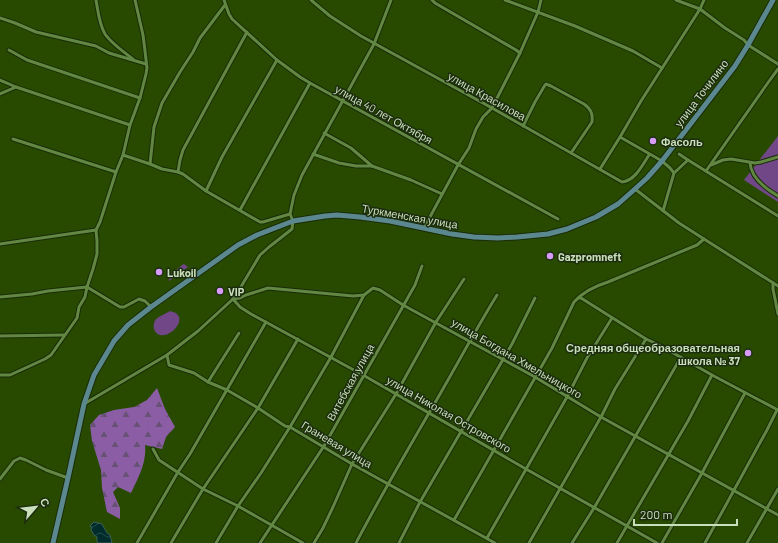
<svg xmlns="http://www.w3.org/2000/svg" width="778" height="543" font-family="Barlow,sans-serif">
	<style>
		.green { fill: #714788 }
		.forest { fill: url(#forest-firs) }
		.water { fill: url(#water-waves); stroke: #3c6257 }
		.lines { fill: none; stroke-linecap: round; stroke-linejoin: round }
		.street-casing { stroke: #192c08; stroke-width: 5 }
		.primary-casing { stroke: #192c08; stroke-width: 7 }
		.street { stroke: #618743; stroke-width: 3 }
		.primary { stroke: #5b888e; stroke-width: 5 }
		.poi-dot { fill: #d79bf9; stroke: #1c2c0f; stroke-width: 1.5 }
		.labels { text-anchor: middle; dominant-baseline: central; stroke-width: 3; stroke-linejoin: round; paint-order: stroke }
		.street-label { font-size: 11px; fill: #c9debb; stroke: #1c2c0f }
		.poi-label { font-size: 11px; font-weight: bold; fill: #c9debb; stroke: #1c2c0f; text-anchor: start }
	</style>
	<defs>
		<pattern id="forest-firs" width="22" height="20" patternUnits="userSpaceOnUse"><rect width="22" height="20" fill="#8b5da5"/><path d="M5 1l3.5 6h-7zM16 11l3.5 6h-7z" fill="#675174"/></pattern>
		<pattern id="water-waves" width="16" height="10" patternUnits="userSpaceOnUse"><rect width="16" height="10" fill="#002d2c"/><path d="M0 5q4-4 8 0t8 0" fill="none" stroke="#244b49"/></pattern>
	</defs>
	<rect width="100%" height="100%" fill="#284a00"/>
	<g class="green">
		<polygon points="778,136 778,202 744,180"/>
		<polygon points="184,264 188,267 169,281 169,276 182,265"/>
		<path d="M170,311C191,315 172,338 160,335C153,333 152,324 156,319C160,316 166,313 170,311Z"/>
	</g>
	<path class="forest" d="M157,388L165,409L175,427L166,437L162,449L145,445C147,462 138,478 131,493L118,487L113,492L120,508V519L107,512L102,488L101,470L92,441L90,425L99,415L114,410L134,407L147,400Z"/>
	<polygon class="water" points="94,522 102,524 107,533 110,535 112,543 98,543 97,541 97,537 94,535 91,530 92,528 90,526"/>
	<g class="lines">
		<g class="street-casing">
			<g id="street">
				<path d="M96,0C98,11 99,24 105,34C111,43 125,53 133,59"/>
				<polyline points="224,0 229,14 232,19 277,60 300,77 310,83 558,219"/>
				<path d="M311,0L330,16L361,36L492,108L622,182C635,181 643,164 649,155"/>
				<polyline points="432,0 435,3 516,50 520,53"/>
				<polyline points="505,0 575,26 633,51 662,68"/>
				<polyline points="676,0 700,9 725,28 744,40 748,45 778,64"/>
				<polyline points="0,18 15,23 36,32 96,46 109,53 146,64"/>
				<polyline points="9,50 27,60 140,98"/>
				<polyline points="0,80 16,87 130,125"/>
				<polyline points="0,94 16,87"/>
				<path d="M523,126L535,102L545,85L546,84L551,86L584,104C591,109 593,114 592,122L571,153"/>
				<polyline points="324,133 351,148 372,166"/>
				<polyline points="620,137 662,161 670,168 674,173"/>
				<polyline points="13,139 91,164 116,172"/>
				<polyline points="313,154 339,163 356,166 372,166 411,180 442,194"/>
				<polyline points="679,154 688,160 778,216"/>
				<polyline points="123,155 150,164 162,169 178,172 183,174 206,191 260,222 263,222 290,214"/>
				<path d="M750,163C751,178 766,189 778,196"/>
				<polyline points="150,164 154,127 162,103 180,72 193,52 200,38 225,5"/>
				<polyline points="711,165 723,160 731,159 755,163 761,162 778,157"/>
				<polyline points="600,169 620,137 641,101 700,9 704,0"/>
				<polyline points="706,171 767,84 778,69"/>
				<polyline points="178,172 180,160 183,150 247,32"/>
				<polyline points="635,189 679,223 704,239 778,286"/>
				<polyline points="206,191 222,157 277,60"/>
				<polyline points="240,210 310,83"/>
				<polyline points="663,211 674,173 688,160"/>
				<polyline points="424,228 458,165 469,148 476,129 483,117 492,108 520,53 538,12 541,0"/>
				<polyline points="0,244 96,230"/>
				<polyline points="773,283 773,289 778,314"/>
				<polyline points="0,297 32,294 48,291 87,287 120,307 124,307 139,299 145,301 151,307"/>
				<polyline points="578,298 581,298 646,339 659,345 712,375 778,410"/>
				<polyline points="233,299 240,298 246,295 268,288 353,296 364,295 373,288 380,290 403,305 535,377 601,417 778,515"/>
				<polyline points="233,299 240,307 251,314 363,375 526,469 657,543"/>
				<polyline points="0,336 64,335"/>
				<polyline points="167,355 169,365 194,373 208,382 227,390 258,408 285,426 290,427 352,464 495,543"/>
				<polyline points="0,375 10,375 45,359 51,355 77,318 79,307 85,297 87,287 93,269 97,254 97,241 96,230 100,222 116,172 123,155 130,125 140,98 146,74 147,68 145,51 143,35 135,0"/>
				<polyline points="208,382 239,333"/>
				<polyline points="84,404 167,355 198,331 233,299 242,285 260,255 269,247 292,229 293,221 290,214 294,195 302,175 374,44 391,0"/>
				<polyline points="153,449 159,460 203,489 238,506 303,543"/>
				<polyline points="0,479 14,461 20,458 26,460 46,470 68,478"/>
				<path d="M454,520L552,348L574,302C584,291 595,286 608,282L697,245L704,239"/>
				<polyline points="487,538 567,397 587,358 612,318"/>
				<polyline points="137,543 178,472 190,454 266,322"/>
				<polyline points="171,543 203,489 258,408 298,339"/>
				<polyline points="216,543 238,506 261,473 290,427 331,357 364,295"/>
				<polyline points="260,543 324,446 415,285 422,266"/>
				<polyline points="314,543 323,528 333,507 352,464 396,394 436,322 464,279"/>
				<path d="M356,543C379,499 404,456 429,413C452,374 473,334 497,295"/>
				<polyline points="399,543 420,502 512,344 535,298"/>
				<polyline points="529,543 601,417 615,389 646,339"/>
				<polyline points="572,543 594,508 681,357"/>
				<polyline points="617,543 688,421 712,375"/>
				<polyline points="662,543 702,473 745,393"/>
				<polyline points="705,543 767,430 777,410"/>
				<polyline points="747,543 778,489"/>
			</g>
		</g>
		<g class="primary-casing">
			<polyline id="primary" points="53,543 68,478 84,404 94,375 114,341 128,325 151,307 238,245 257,235 293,221 325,216 337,215 360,217 390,221 452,234 474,237 498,238 517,237 548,234 567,229 596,217 618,204 635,189 647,178 662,161 735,66 748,45 773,0"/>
		</g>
		<use href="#street" class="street"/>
		<use href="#primary" class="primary"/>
	</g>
	<g class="poi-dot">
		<circle cx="653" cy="141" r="4"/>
		<circle cx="550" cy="256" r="4"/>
		<circle cx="159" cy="272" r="4"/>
		<circle cx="220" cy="291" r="4"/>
		<circle cx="748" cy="353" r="4"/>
	</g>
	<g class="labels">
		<g class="street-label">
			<text transform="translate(701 93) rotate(-53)">улица Точилино</text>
			<text transform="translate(487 96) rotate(29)">улица Красилова</text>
			<text transform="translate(384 114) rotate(29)">улица 40 лет Октября</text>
			<text transform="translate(410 216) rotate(10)">Туркменская улица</text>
			<text transform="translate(517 358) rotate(30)">улица Богдана Хмельницкого</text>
			<text transform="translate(350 382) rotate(-61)">Витебская улица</text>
			<text transform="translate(449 414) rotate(30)">улица Николая Островского</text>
			<text transform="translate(337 444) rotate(31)">Граневая улица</text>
		</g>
		<g class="poi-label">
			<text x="661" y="141">Фасоль</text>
			<text x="558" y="256">Gazpromneft</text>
			<text x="167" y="272">Lukoil</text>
			<text x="228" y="291">VIP</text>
			<text x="740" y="347" text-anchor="end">Средняя общеобразовательная<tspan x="740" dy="13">школа № 37</tspan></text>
		</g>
	</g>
	<g transform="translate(36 507) rotate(62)" stroke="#1c2c0f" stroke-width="3" paint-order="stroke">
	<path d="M0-3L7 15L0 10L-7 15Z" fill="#c9debb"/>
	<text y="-6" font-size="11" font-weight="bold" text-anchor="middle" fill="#c9debb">С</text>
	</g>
	<path d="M634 519v6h103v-6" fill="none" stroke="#c9debb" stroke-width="2"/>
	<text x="640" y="519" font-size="12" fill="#c9debb" stroke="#1c2c0f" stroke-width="3" paint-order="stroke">200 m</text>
</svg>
